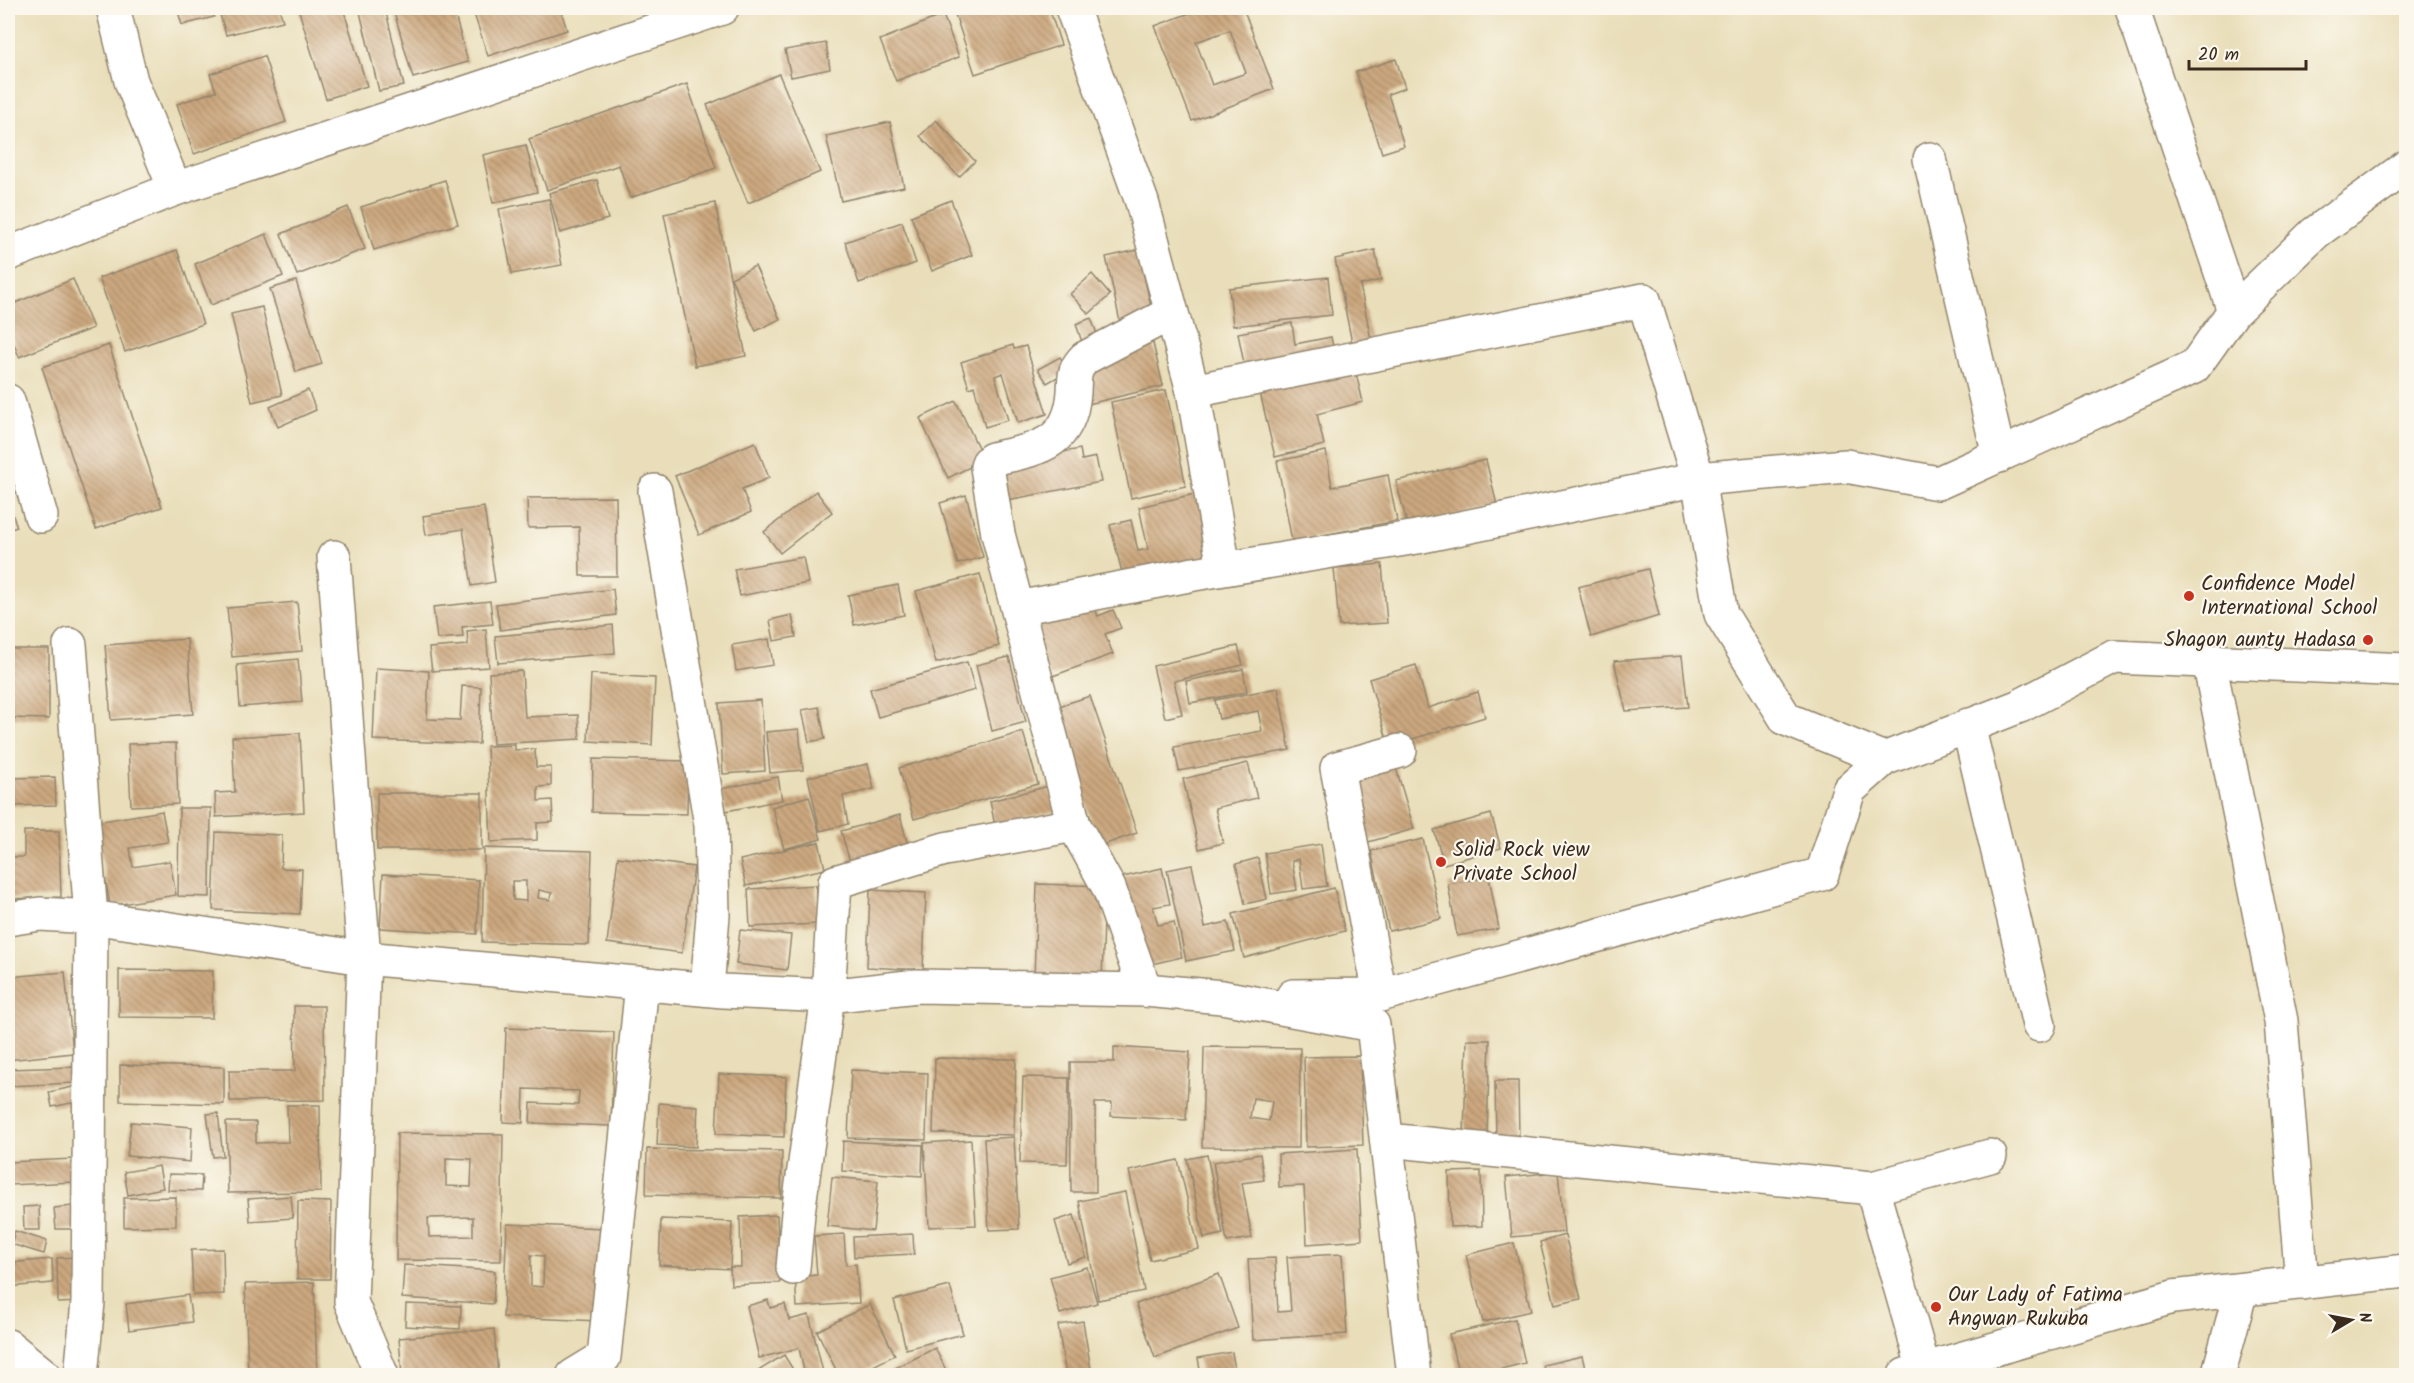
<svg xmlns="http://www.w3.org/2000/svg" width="2414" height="1383" font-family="Kalam,sans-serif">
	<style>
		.building { fill: url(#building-back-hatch); fill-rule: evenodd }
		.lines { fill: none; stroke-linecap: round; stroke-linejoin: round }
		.street-casing { stroke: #92846c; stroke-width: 36 }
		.street { stroke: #fff; stroke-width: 33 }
		.poi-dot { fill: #c8321e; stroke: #fbf7ec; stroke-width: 2 }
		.labels { text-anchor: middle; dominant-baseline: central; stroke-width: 4.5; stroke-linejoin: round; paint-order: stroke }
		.poi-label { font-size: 21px; fill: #3b2a1e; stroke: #fbf7ec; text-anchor: start }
	</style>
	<defs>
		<pattern id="building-back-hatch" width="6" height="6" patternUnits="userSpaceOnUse" patternTransform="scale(1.5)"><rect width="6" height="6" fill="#cca87f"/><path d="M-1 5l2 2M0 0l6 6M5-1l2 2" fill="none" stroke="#a78967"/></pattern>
	</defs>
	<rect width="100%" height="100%" fill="#fbf7ec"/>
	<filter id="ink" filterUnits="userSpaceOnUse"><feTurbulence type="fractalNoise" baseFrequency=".0167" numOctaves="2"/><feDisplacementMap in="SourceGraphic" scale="12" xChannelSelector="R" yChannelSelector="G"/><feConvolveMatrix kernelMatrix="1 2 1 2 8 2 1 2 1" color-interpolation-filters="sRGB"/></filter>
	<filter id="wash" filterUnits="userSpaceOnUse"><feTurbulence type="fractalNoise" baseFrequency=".008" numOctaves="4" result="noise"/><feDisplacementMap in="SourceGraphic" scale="24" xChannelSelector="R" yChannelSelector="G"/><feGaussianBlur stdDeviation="1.35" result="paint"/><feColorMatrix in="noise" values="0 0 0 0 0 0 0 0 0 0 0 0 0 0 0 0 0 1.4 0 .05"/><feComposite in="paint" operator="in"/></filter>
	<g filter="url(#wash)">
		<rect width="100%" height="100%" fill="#e9deb9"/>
		<g id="blocks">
			<g class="building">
				<polygon points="177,8 212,8 214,17 182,25"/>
				<polygon points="234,8 279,8 283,21 226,35 219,11"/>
				<polygon points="298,8 343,8 367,86 326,99"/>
				<polygon points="359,8 385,8 404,86 379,91"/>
				<polygon points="393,8 453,8 468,62 413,78"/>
				<polygon points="472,8 560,8 567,30 488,56"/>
				<polygon points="953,8 1049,8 1061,45 975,74"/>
				<path d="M1203,8H1243L1274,89L1192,121L1155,26ZM1230,30L1246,73L1212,85L1196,42Z"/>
				<polygon points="943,15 959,57 896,81 880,40"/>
				<polygon points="826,43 830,69 791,77 785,50"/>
				<polygon points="264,56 286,122 194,154 177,104 216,91 210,74"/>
				<polygon points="1396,59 1405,88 1388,94 1404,146 1382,153 1356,72"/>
				<polygon points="779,74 820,172 748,203 707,105"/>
				<polygon points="687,84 716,168 630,198 619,165 547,190 529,139"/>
				<polygon points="936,120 975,161 959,177 920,136"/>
				<polygon points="890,122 904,187 841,201 826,136"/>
				<polygon points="526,145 537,192 493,203 483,155"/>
				<polygon points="445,180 458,224 374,250 361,207"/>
				<polygon points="597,180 608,219 560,233 549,193"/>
				<polygon points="549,199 562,265 512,274 499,209"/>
				<polygon points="951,200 972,255 932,271 911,216"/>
				<polygon points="715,203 746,356 695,366 664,214"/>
				<polygon points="348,207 365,249 297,275 281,234"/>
				<polygon points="902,222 916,263 859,283 845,242"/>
				<polygon points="266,234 283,276 211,305 195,264"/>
				<polygon points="177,250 203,324 125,352 99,278"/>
				<polygon points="1138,250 1153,315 1120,322 1106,257"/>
				<polygon points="1375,250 1381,280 1360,285 1372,344 1353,348 1335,259"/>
				<polygon points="755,266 780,319 756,331 731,278"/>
				<polygon points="1092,274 1110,295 1089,314 1070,294"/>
				<polygon points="1328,277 1332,315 1233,326 1229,288"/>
				<polygon points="73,279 93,328 19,357 8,328 8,306"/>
				<polygon points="296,281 322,364 296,372 270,289"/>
				<polygon points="262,307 282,395 252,402 231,314"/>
				<polygon points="1091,318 1099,339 1083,345 1076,324"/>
				<polygon points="1292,323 1295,344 1331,337 1335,356 1246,374 1238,333"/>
				<polygon points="1153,343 1163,386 1088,404 1079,360"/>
				<polygon points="109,345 162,507 96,529 42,367"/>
				<polygon points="1013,345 1014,349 1026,346 1047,414 1018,423 1003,373 995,376 1008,420 985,427 974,386 969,388 961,362"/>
				<polygon points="1060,357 1068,371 1047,383 1038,369"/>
				<polygon points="1353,361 1363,402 1317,414 1324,445 1275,457 1258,384"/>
				<polygon points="308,390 316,410 278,427 270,407"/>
				<polygon points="1166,390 1186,486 1131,498 1111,402"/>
				<polygon points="956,401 984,460 948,478 920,418"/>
				<polygon points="755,442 769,478 742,489 751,512 699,535 675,476"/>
				<polygon points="1080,449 1082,460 1096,457 1101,482 997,502 989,465"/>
				<polygon points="1326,451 1332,487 1388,475 1397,521 1292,541 1277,461"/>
				<polygon points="1486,460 1497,505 1408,527 1396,481"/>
				<polygon points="816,491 832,512 780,553 764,532"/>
				<polygon points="1199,493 1214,555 1123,576 1110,525 1131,520 1138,551 1148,549 1139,507"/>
				<polygon points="966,495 983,557 958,564 940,503"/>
				<polygon points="616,497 617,576 580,576 579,527 528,528 527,498"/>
				<polygon points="8,502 17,527 8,530"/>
				<polygon points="484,507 495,582 472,586 463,529 426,535 423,516"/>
				<polygon points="803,557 808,583 740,596 734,569"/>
				<polygon points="1382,564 1387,623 1339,626 1334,568"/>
				<polygon points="1648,569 1659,616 1591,637 1578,587"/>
				<polygon points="980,574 999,646 936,663 916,591"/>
				<polygon points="898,585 904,615 854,625 848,595"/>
				<polygon points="613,589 616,615 500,630 496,604"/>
				<polygon points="1091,597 1098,616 1113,610 1121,628 1105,634 1113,654 1050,677 1029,620"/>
				<polygon points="490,601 493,624 462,627 463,637 437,639 433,607"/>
				<polygon points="297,602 302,651 232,657 227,608"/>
				<polygon points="792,615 796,637 774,641 770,620"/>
				<polygon points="613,625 615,653 498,663 495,636"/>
				<polygon points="486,629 489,667 432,671 429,648 468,645 467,631"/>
				<polygon points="187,639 193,714 111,720 105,645"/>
				<polygon points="769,639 773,665 736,671 732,645"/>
				<polygon points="1238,646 1243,665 1174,681 1182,714 1165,718 1153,666"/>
				<polygon points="8,649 49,649 49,719 8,718"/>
				<polygon points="1682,656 1688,707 1626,711 1614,661"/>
				<polygon points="1009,657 1026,722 992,731 976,665"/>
				<polygon points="298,659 302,702 240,707 237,665"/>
				<polygon points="967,662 975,690 878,717 870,689"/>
				<polygon points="1416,665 1428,708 1478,692 1485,717 1389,746 1369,679"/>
				<polygon points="376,668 429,671 427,719 460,720 462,686 481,687 479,744 373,740"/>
				<polygon points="1243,669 1247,692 1190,703 1186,681"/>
				<polygon points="522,671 525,717 578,715 580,739 493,744 489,673"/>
				<polygon points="591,674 655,678 652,745 588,741"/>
				<polygon points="1278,688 1290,750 1179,771 1174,747 1262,731 1258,711 1219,719 1215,700"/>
				<polygon points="1090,696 1137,833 1100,846 1053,708"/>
				<polygon points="761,700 765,771 723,774 719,703"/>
				<polygon points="819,707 825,739 809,742 802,710"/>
				<polygon points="799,729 803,770 770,773 766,732"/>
				<polygon points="1023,732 1038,784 914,819 899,768"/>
				<polygon points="300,733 304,812 216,817 215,793 235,792 232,737"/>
				<polygon points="176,743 178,804 131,806 128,744"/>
				<polygon points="515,745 515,750 535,749 536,767 551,767 551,786 538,787 538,801 552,800 553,822 537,823 537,840 491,842 487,746"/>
				<polygon points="593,759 688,761 687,814 592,812"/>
				<polygon points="1394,761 1414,829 1365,843 1345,775"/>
				<polygon points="1248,763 1257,798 1215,808 1223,843 1199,849 1183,779"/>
				<polygon points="868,764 874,789 843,796 848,824 820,831 808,777"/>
				<polygon points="55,777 56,805 8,806 8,778"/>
				<polygon points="778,777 782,800 726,811 721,789"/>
				<polygon points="1049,786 1056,811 995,826 990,801"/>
				<rect x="377" y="793" width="105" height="57"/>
				<polygon points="809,796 821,839 784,849 772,807"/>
				<polygon points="179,808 211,808 210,897 178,896"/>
				<polygon points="162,811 168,842 130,848 133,867 170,861 176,895 110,906 96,822"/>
				<polygon points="1491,814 1501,848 1444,864 1434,830"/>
				<polygon points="900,815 908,846 850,862 841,831"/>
				<polygon points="24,831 59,831 61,897 8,899 8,857 24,857"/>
				<polygon points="216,832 282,835 281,868 302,869 300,914 213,910"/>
				<polygon points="1423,839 1441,919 1389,931 1371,851"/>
				<polygon points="819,842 825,869 746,886 740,860"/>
				<polygon points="1321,844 1327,886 1303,889 1299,859 1292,861 1297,890 1271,894 1265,853"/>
				<path d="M484,848L592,851L589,945L482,942ZM512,881H526V901L513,900ZM539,890L552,893L550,900L538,898Z"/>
				<polygon points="618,857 694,867 682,953 607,943"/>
				<polygon points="1258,858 1267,899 1245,904 1236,864"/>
				<polygon points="1192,865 1205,927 1228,922 1235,951 1186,961 1167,870"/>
				<polygon points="1162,868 1170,904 1153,907 1158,925 1174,922 1182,957 1143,966 1123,877"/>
				<polygon points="383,874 479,880 477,934 380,928"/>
				<polygon points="1489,877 1499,929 1457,936 1448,884"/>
				<polygon points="1037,884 1105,886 1102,982 1034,979"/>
				<polygon points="816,885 818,924 750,927 748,889"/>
				<polygon points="1334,888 1345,931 1244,958 1233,914"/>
				<polygon points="870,890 926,893 923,970 867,967"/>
				<polygon points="740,930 791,935 787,970 736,964"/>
				<polygon points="119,970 213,971 212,1018 119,1017"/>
				<polygon points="65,972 73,1053 8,1060 8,977"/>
				<polygon points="294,1006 324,1006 325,1100 230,1101 229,1071 295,1071"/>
				<polygon points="506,1028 614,1032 611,1126 530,1123 531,1103 578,1105 579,1091 524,1089 523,1123 503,1122"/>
				<polygon points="1467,1040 1490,1040 1487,1136 1464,1135"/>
				<polygon points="1114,1047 1190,1052 1186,1120 1111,1116 1112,1103 1095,1103 1096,1192 1071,1192 1070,1062 1114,1062"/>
				<path d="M1204,1047L1300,1048L1299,1148L1202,1147ZM1253,1098L1272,1101L1269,1121L1250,1118Z"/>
				<polygon points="1360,1056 1363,1145 1306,1147 1304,1057"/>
				<polygon points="935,1058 1016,1059 1014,1135 933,1133"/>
				<polygon points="120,1065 224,1067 224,1104 120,1101"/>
				<polygon points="74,1067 75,1083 8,1086 8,1069"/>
				<polygon points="851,1070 928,1073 926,1140 848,1138"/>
				<polygon points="719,1074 786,1077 784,1137 716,1134"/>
				<polygon points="1023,1077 1069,1078 1067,1164 1020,1163"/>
				<polygon points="1495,1081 1518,1081 1519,1138 1496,1138"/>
				<polygon points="73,1087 76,1102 52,1107 49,1092"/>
				<polygon points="659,1103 698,1106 696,1147 657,1145"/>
				<polygon points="287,1105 320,1105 321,1192 228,1193 226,1122 256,1122 256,1143 288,1142"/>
				<polygon points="218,1113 223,1156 213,1157 207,1114"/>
				<polygon points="131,1122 192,1127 190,1162 127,1156"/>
				<path d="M397,1133L503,1134L501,1261L396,1260ZM446,1158L472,1159L471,1187L446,1186ZM473,1217V1236L429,1237L428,1218Z"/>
				<polygon points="1014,1137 1019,1229 989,1230 984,1139"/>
				<polygon points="971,1140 976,1225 929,1227 924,1143"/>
				<polygon points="843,1141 923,1145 922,1176 842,1171"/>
				<polygon points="647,1149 782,1151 781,1198 646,1195"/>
				<polygon points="1357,1149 1362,1240 1307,1244 1304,1186 1279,1187 1278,1154"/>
				<polygon points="1260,1154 1264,1180 1242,1183 1252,1238 1227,1242 1213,1162"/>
				<polygon points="1207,1155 1223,1234 1204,1238 1187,1159"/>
				<polygon points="74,1159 75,1182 8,1185 8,1162"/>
				<polygon points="1178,1160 1199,1249 1150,1260 1129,1171"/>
				<polygon points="159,1166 163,1188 128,1195 124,1172"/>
				<polygon points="1481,1171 1482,1226 1450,1227 1449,1172"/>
				<polygon points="1558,1172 1564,1232 1512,1237 1506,1177"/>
				<polygon points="169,1174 202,1175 201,1191 168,1190"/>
				<polygon points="832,1177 878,1181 873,1231 827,1226"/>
				<polygon points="1125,1192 1144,1291 1098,1300 1079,1201"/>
				<polygon points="291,1196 293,1218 250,1221 248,1199"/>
				<polygon points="176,1197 176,1226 124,1227 124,1198"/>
				<polygon points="298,1201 331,1202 330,1279 297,1279"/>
				<polygon points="39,1206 40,1230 24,1230 23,1207"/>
				<polygon points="73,1206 75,1229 56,1229 54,1208"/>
				<polygon points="777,1215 780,1283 731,1285 730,1267 741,1267 740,1217"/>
				<polygon points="1074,1215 1086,1257 1067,1263 1055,1221"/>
				<polygon points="661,1219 732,1222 730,1269 659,1265"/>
				<path d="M507,1224L604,1228L600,1321L503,1317ZM531,1255L544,1256L543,1287L531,1286Z"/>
				<polygon points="15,1231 47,1241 44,1254 11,1244"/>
				<polygon points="844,1234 846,1265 856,1264 859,1303 797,1307 795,1277 817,1275 814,1236"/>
				<polygon points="913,1234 914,1254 854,1257 853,1237"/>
				<polygon points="1565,1235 1581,1299 1555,1305 1540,1242"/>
				<polygon points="1514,1243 1531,1311 1483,1322 1466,1255"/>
				<polygon points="223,1249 224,1294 193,1295 191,1250"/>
				<polygon points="1342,1254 1347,1334 1253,1340 1248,1259 1275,1258 1278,1312 1291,1311 1287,1257"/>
				<polygon points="78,1257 80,1302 58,1303 57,1258"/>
				<polygon points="52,1259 53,1283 8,1287 8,1263"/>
				<polygon points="404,1265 495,1271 493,1304 402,1298"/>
				<polygon points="1087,1267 1097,1303 1060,1314 1050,1277"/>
				<polygon points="1219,1274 1238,1328 1155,1358 1136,1304"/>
				<polygon points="314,1282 317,1372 248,1373 245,1284"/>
				<polygon points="950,1286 963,1334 906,1349 894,1300"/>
				<polygon points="188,1295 192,1322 129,1330 126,1304"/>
				<polygon points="768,1300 770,1308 785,1304 789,1320 809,1315 824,1376 805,1376 799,1348 759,1358 747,1306"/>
				<polygon points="406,1304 461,1306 460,1329 405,1326"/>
				<polygon points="870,1304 895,1355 854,1376 839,1376 817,1331"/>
				<polygon points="1515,1319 1525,1363 1473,1376 1459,1376 1449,1334"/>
				<polygon points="1083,1321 1092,1376 1066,1376 1058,1325"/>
				<polygon points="494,1329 498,1376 402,1376 399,1338"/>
				<polygon points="935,1348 949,1376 880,1376"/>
				<polygon points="1232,1352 1236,1376 1201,1376 1198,1358"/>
				<polygon points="784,1355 797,1376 750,1376"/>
				<polygon points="1582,1356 1587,1376 1545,1376 1543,1365"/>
			</g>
		</g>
	</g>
	<g filter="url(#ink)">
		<use href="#blocks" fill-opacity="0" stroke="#92846c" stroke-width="1.5"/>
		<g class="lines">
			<g class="street-casing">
				<g id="street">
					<polyline points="113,8 131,81 175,189"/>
					<polyline points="1072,8 1142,202 1193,391 1224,568"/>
					<polyline points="2132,8 2234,311"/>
					<polyline points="1930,159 1999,456"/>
					<polyline points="8,254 175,189 722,8"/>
					<polyline points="1193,391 1644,300 1698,479 1846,466 1938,483 2194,367 2234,311 2315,233 2406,167"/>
					<polyline points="8,401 41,516"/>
					<polyline points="655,491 711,825 713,915 707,989"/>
					<polyline points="334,557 364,958 351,1302 382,1376"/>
					<polyline points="1018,608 1194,574 1417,537 1698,479 1721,614 1786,719 1884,759"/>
					<polyline points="70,645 91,917 88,1302 81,1376"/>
					<polyline points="2209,661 2281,1021 2302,1283"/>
					<polyline points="1968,725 2039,1025"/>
					<polyline points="8,919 40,914 91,917 364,958 723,991 828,996 917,986 1145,990 1222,997 1373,1025 1414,1376"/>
					<path d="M1145,990L1109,888L1074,825L998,534L987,467L988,463L992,459C1037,449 1070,446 1074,392C1075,376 1073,370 1085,358L1171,313"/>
					<polyline points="1380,995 1337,768 1400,751"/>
					<polyline points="1293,996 1380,995 1822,874 1849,790 1884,759 2020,706 2114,657 2406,670"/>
					<polyline points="1387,1140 1872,1188 1924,1370"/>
					<polyline points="1872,1188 1990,1156"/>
					<polyline points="793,1268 798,1213 828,996 835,882 945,849 1074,825"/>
					<polyline points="8,1346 45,1376"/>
					<polyline points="1905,1375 2173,1297 2406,1271"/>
					<polyline points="573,1376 604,1357 642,984"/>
					<polyline points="2218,1376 2241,1290"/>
				</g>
			</g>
			<use href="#street" class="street"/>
		</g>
	</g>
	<g class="poi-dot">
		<circle cx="2189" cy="596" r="6"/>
		<circle cx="2368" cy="640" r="6"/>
		<circle cx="1441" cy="862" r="6"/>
		<circle cx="1936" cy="1307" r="6"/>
	</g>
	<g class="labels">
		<g class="poi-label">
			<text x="2201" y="584">Confidence Model<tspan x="2201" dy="24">International School</tspan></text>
			<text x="2356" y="640" text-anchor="end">Shagon aunty Hadasa</text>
			<text x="1453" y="850">Solid Rock view<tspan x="1453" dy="24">Private School</tspan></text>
			<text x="1948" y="1295">Our Lady of Fatima<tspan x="1948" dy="24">Angwan Rukuba</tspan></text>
		</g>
	</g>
	<rect width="2414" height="1383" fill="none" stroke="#fbf7ec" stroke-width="30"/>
	<g transform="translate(2351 1320) rotate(80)" stroke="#fbf7ec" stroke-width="4.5" paint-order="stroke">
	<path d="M0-4.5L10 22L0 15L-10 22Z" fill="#3b2a1e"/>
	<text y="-9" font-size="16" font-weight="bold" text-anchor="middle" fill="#3b2a1e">N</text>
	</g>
	<path d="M2189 60v9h117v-9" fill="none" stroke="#3b2a1e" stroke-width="3"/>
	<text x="2198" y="60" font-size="18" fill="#3b2a1e" stroke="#fbf7ec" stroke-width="4.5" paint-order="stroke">20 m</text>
</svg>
